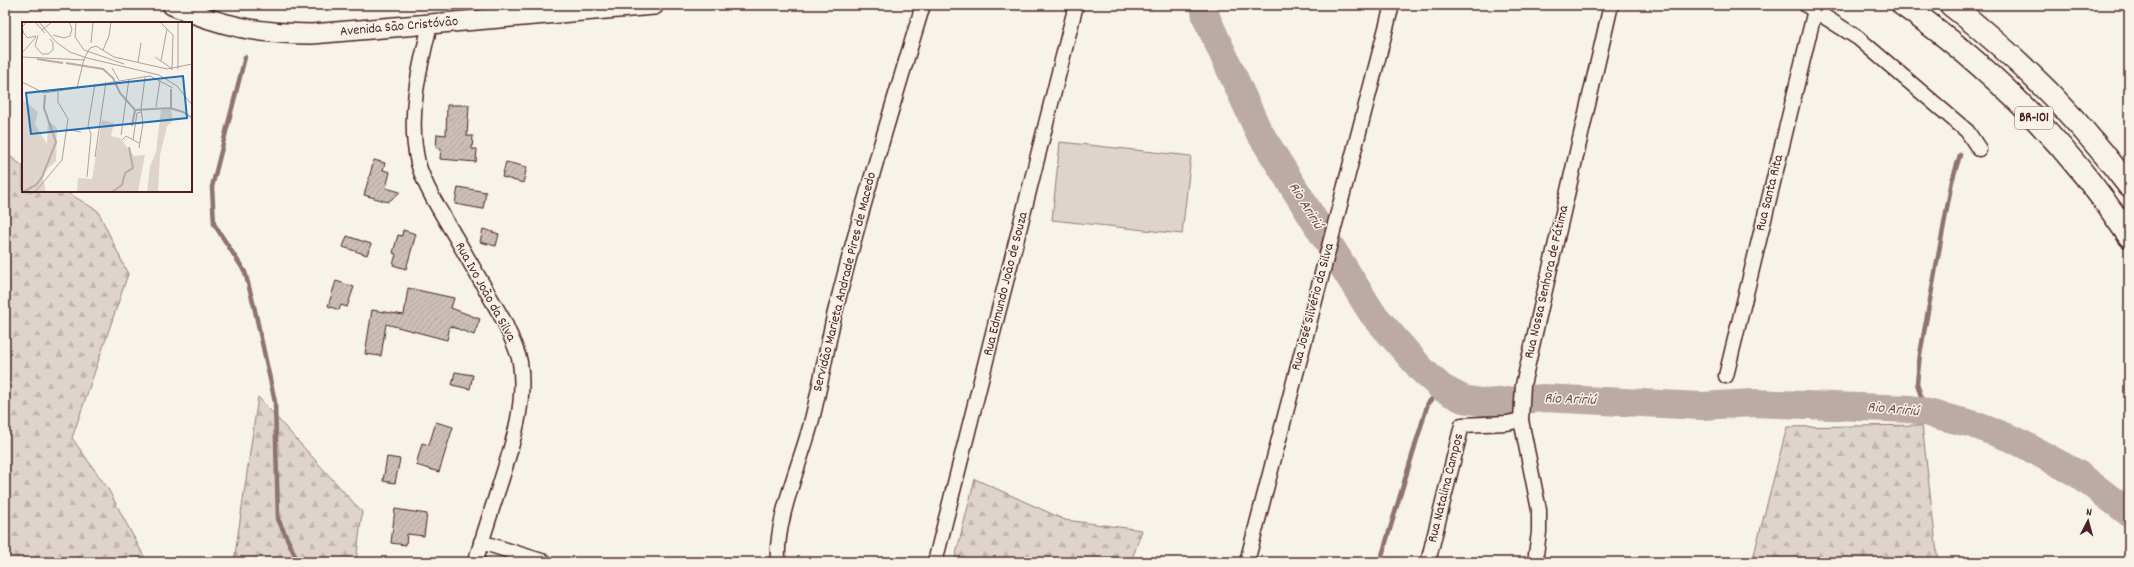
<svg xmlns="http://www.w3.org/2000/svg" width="2134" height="567" font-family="Dekko,sans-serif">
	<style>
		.forest { fill: url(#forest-firs); stroke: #947a7c }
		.pitch { fill: #ded4cc; stroke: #947a7c }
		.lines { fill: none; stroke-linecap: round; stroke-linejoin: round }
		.stream { stroke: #8e7275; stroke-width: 4.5 }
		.river { stroke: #bcaaa7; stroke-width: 28 }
		.building { fill: url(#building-hatch); stroke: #4a1f2b }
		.minor-casing { stroke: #4a1f2b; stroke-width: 17 }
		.secondary-casing { stroke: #4a1f2b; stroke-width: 22 }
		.motorway-casing { stroke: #4a1f2b; stroke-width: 25 }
		.minor { stroke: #f7f3e8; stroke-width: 14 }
		.secondary { stroke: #f7f3e8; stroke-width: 19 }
		.motorway { stroke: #f7f3e8; stroke-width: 22 }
		.labels { text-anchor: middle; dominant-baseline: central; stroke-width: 3; stroke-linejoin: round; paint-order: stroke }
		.shield { fill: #f7f3e8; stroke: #7e5f64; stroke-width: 1 }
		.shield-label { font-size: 13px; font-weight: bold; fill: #4a1f2b }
		.street-label { font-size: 14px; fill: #4a1f2b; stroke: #f7f3e8 }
		.water-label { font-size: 15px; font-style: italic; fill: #6c4950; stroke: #f7f3e8 }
		.inset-river { fill: none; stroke: #bcaaa7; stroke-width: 2 }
		.inset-road { fill: none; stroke: #b29e9c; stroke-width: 1 }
		.view { fill: #1f6fb2; fill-opacity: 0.15; stroke: #1f6fb2; stroke-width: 2 }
		.inset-edge { fill: none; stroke: #4a1f2b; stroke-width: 2 }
	</style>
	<defs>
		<pattern id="forest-firs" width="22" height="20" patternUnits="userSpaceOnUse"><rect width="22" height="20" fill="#ded4cc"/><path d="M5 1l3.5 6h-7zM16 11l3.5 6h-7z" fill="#c0b6af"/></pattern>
		<pattern id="building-hatch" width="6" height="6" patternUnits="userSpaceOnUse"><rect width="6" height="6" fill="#ccbfb9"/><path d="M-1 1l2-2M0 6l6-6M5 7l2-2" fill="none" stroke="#b1a49f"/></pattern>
	</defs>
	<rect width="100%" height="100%" fill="#f7f3e8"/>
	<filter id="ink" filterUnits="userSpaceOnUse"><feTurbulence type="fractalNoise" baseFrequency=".025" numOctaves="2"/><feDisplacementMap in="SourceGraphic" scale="8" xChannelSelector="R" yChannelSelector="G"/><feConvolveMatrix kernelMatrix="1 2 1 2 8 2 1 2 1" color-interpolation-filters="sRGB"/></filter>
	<g filter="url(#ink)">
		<g class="forest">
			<polygon points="5,153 23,166 23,191 65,191 98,211 128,274 72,438 108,489 147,562 5,562"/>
			<polygon points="258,397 362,512 356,562 234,562"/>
			<polygon points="1922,425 1938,562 1752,562 1787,427"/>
			<polygon points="975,479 1065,520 1142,530 1131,562 954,562"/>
		</g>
		<polygon class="pitch" points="1060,142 1191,156 1182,234 1052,220"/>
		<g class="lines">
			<g class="stream">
				<polyline points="245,57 212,187 214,224 245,272 254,306 275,402 278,519 298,562"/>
				<polyline points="1926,413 1917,383 1920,354 1952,181 1960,155"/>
				<polyline points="1380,562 1428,403 1442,388"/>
			</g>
			<polyline class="river" points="1204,5 1206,17 1258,130 1372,313 1423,371 1442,388 1463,399 1486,403 1544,398 1701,406 1752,403 1912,409 1972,424 2015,440 2078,474 2129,513"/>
		</g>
		<g class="building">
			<polygon points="447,105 469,105 467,136 473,136 472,149 477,149 476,162 440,159 441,148 436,148 437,134 446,135"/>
			<polygon points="374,160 385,163 383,170 390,172 386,188 400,192 388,202 364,195"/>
			<polygon points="506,162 527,167 523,183 502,177"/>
			<polygon points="458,187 486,192 483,209 455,204"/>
			<polygon points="483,229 499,234 496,246 480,242"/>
			<polygon points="403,230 416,234 406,269 393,265 396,254 393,253 398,235 402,236"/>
			<polygon points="347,236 371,244 367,255 343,247"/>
			<polygon points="336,281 354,287 347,307 341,305 339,310 328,306"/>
			<polygon points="408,288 454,298 451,308 480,319 474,335 450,326 447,340 386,324 381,356 365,354 372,310 404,315"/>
			<polygon points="455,372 473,375 470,389 452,385"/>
			<polygon points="436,422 453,427 439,472 416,465 422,443 429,445"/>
			<polygon points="387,457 400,459 395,483 383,481"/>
			<polygon points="395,509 427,514 424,536 407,534 406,545 391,543"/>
		</g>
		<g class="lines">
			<g class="minor-casing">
				<g id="minor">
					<polyline points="1806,5 1858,38 1967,131 1979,149"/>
					<path d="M430,25C419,69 407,117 418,163C425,187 439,209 452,231C469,261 487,292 505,323C510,336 517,348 520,362C526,404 513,442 501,481C492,508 484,535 475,562"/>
					<polyline points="1726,376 1815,10"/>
					<polyline points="481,542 545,562"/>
					<path d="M778,562C775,521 799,467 810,427C820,390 826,351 835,312C861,209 892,107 923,5"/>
					<polyline points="935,562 1076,5"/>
					<polyline points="1247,562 1392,5"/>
					<polyline points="1428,562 1462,425 1507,423 1521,420"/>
					<polyline points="1535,562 1539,532 1539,510 1521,420 1523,385 1611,5"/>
				</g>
			</g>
			<g class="secondary-casing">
				<path id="secondary" d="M172,5C222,26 258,34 312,34L654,5"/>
			</g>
			<g class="motorway-casing">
				<g id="motorway">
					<path d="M1903,5C1991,67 2069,146 2129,236"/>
					<path d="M1951,5C2018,57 2078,118 2129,186"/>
				</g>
			</g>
			<use href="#minor" class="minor"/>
			<use href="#secondary" class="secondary"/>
			<use href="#motorway" class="motorway"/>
		</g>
	</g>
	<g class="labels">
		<rect class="shield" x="2015" y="107" width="38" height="22" rx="3"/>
		<g class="shield-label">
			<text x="2034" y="118">BR-101</text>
		</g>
		<g class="street-label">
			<text transform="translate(399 27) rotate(-5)">Avenida São Cristóvão</text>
			<text transform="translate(1770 193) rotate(-76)">Rua Santa Rita</text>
			<text transform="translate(845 282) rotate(-76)">Servidão Marieta Andrade Pires de Macedo</text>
			<text transform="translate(1547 282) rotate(-77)">Rua Nossa Senhora de Fátima</text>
			<text transform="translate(1006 284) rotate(-76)">Rua Edmundo João de Souza</text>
			<text transform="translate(485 292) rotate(61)">Rua Ivo João da Silva</text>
			<text transform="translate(1313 307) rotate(-75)">Rua José Silvério da Silva</text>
			<text transform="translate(1446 488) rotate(-76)">Rua Natalina Campos</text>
		</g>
		<g class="water-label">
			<text transform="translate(1305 206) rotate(58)">Rio Aririú</text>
			<text transform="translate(1570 400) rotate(2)">Rio Aririú</text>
			<text transform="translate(1893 410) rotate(5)">Rio Aririú</text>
		</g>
	</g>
	<g transform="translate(22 22)">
		<rect width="170" height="170" fill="#f7f3e8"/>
		<path d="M0,77L16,90L13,102L25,122L26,98L35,106L34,139L25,147L21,156L24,170H0ZM149,87L151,99L145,104L138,133L136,170H125L128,144L134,130L139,88ZM80,98L92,101L89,114L98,116L112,134L123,133L116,170H55L56,156L70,157Z" fill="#ded4cc"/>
		<path class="inset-river" d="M15,37L41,41M44,41L81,47L91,56L98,71L113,88L148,86L161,90L170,96M149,86V67M110,104L113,88M1,170L14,163L20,155L34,120L22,86L23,73M90,170L100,163L103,151L111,146L107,125"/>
		<path class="inset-road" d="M5,0L0,5L2,12L6,16L14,14M13,0L23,11M17,0L34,20L48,30L65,36L137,53L155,64L170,83M54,0L53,15L62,28L102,42M138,0L151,13L150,48M20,8L30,0M16,13L13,24L20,32H26L31,28V21L28,17M31,13L42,16L48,14L50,7L47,0M69,21L71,0M81,28L87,14L89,0M0,31L14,15M0,35L63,38M133,35L149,46M139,39L145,7M116,40L119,21M90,46L97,58M156,47V0M0,60L22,71L55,66L62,37L68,26L74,24L92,35L145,47L170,42M55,66L128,54L151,66M134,85L138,58M44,107L59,110M99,113L107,57M100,118L104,114L117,121M111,118L115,91L119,90M117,126L121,101L119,87L123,55M73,135L84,60M65,155L69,112L66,104L73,62M13,170L40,138L46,97L36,80V69"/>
		<path class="view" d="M161,54L165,96L9,112L4,71Z"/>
		<rect width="170" height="170" class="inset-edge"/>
	</g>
	<rect width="2134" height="567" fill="none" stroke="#f7f3e8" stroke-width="20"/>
	<rect x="10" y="10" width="2114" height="547" fill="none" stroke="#4a1f2b" stroke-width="1.5" filter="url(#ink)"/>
	<g transform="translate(2088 521) rotate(6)" stroke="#f7f3e8" stroke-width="3" paint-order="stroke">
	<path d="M0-3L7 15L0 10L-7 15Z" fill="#4a1f2b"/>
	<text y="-6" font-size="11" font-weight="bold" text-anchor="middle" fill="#4a1f2b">N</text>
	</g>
</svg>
